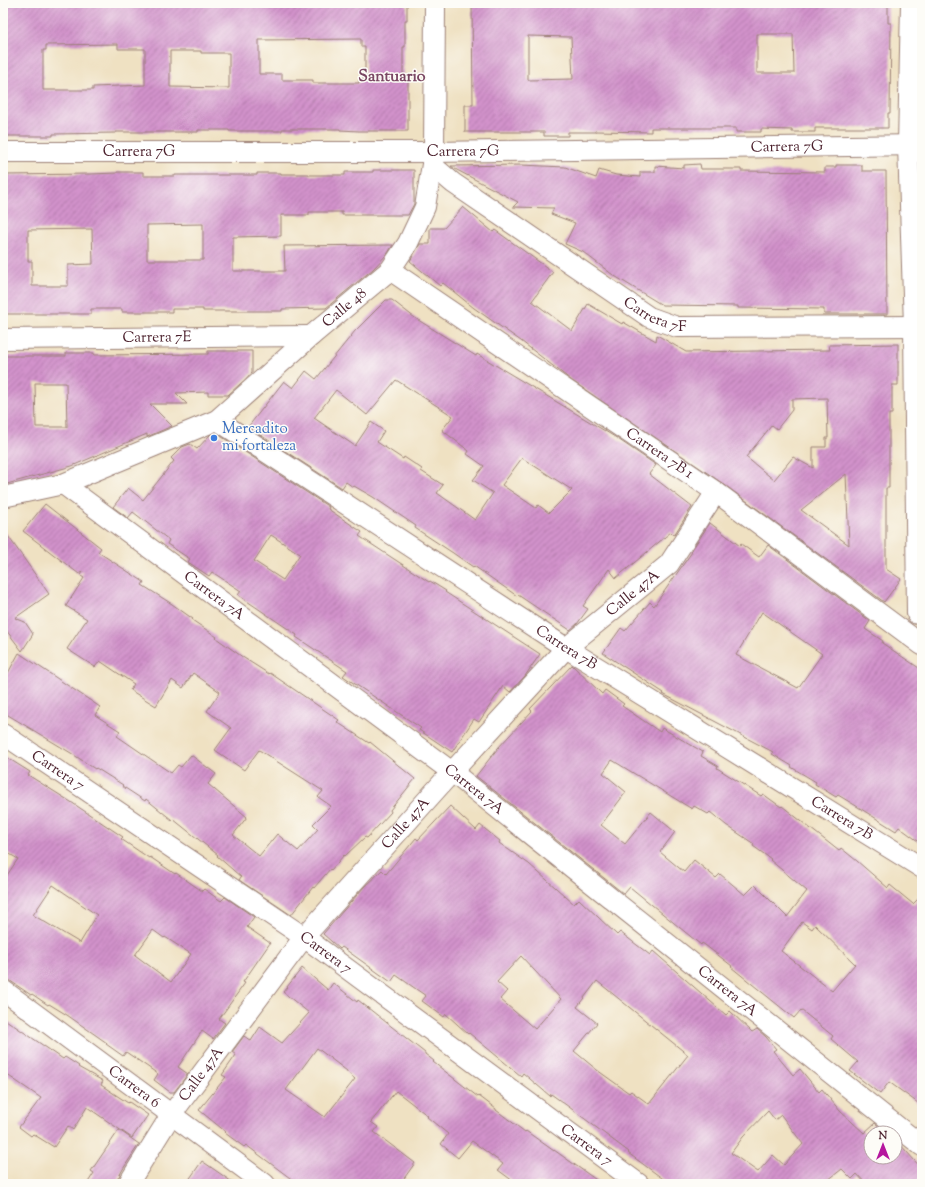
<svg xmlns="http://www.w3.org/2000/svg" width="925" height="1187" font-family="'Sorts Mill Goudy',serif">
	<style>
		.building { fill: url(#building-hatch); fill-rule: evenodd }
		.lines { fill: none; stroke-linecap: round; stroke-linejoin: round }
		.minor-casing { stroke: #9c8076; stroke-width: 22 }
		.minor { stroke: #fff; stroke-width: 20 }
		.shop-dot { fill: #3f7fe0; stroke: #fdfcf7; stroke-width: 1.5 }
		.labels { text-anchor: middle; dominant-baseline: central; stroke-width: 3; stroke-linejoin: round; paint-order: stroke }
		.street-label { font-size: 15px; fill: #4a1f2b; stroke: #fdfcf7 }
		.shop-label { font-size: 15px; fill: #366cbe; stroke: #fdfcf7; text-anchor: start }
		.neighbourhood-label { font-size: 16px; font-weight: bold; fill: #7a4763; stroke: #fdfcf7 }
	</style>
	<defs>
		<pattern id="building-hatch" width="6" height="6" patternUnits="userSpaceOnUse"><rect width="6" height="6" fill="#d292cb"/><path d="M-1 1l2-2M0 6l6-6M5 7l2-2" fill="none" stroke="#ac77a5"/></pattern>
	</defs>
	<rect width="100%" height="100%" fill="#fdfcf7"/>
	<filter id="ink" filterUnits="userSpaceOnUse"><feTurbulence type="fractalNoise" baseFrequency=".025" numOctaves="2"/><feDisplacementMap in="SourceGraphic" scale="8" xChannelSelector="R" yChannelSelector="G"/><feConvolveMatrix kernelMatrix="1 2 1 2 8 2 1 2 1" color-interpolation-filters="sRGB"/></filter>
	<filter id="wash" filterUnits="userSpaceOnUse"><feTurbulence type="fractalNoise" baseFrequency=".012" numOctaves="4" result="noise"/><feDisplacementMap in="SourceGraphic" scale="16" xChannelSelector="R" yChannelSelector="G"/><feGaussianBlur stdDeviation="0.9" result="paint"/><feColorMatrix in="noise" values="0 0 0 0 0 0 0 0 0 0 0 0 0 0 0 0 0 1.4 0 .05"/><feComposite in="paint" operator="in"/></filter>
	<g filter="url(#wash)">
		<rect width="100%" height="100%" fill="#efe1c2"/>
		<g id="blocks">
			<g class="building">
				<path d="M3,3H407V20H405V47H403V79H408V131H359L340,130V129H282V131H229V130H198V132H116V133L53,134V136H3ZM361,39V47H365V79H359V83H313V80H282V74H259V40ZM118,44V49H145V85L93,87V90H43V50H46V45ZM170,51H201V53H229V88L170,87Z"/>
				<path d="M472,3H888V23H891L890,113H888V128H815V132H792V130L761,129V132H736V128H651V132L595,131V132H568V136H544V132H465V105H473ZM757,34H793L794,73H757ZM528,36L571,37L573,79L528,80Z"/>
				<polygon points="700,164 701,169 741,169 741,171 825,172 825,167 836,167 836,165 862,165 862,171 886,171 887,314 824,314 824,309 738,308 738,306 662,305 613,275 583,252 565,244 575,223 551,214 554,208 513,207 518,202 455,169 451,166 521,165 565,167 596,178 599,170 616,175 640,177 640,172 655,172 655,166 684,168 684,165"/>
				<path d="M373,170H414V204L408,215H342V212H309V215H281V236L233,237V271H285L284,246L393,245L388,253L373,269L326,308L282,309V311H203V309H172V312H122V309H91V314H3V175L90,174L117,173V172H143V176H175V175H257V173H281V174H309V175H345V172H373ZM203,224V260H147V225ZM92,229L93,264L68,265V286H32V261H28V230Z"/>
				<path d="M463,207L493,232L495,230L553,272L532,301L572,331L588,304L622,324L623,322L656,341L657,335L686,352L830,350L829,345L898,344V385H892V414H889V488H886V569L901,579L884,602L722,483L571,380L521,341L474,308L443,283L440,286L410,261L420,244H430V228H444ZM827,398L828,438H826V447H813V468L793,457L774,480L746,457L772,425L777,429L792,410V399ZM846,474L849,545L801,510Z"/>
				<path d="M386,300H392L415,318L476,356L477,354L615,437L656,465L649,474L692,507L674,535L671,532L616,578L609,569L583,606L588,609L577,624L570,630L518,595L517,596L474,566L473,567L453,553L415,528L416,526L373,497L354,486L353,487L346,482L342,488L248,427L284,381L293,388L306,371L316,379L355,331ZM396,380L453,416L442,430L469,451L467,454L484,466L473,480L493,493L475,520L437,493L443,485L421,471L422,469L404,457L403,459L377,442L384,431L371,422L355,446L314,418L336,390L367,415ZM522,458L572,490L549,513L538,505L536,508L502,485Z"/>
				<path d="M208,351H252V373L228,395H208V392L176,393L187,404H150L172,426L147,437V434L72,466L3,485V356H66V353H94V355L208,354ZM35,383H66L67,427H36Z"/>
				<path d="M216,433L329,507L328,509L362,532L359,536L429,582L430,581L446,591L445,592L540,654L525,676L510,692L503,686L479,722L474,719L452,752L419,730L421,728L343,676L347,671L296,637L297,635L238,595L241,591L212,572L209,576L188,562L190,559L167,544L169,540L133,512L128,518L113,507L128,488L143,500L174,461L171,458L182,447L190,444L197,449L210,435ZM271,535L300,554L283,580L254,561Z"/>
				<polygon points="45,504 101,548 98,552 144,582 142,585 172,604 193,619 192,620 217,637 216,638 244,658 269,674 270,673 339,720 337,722 369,743 370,742 415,779 390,810 391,812 367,838 365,837 345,856 344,855 331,870 330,869 314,888 313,887 291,915 239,880 241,877 217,856 218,855 173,819 172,820 146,799 145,801 122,786 123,785 96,768 95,769 71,753 3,712 3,670 8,673 19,653 100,707 95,715 120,731 117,736 171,773 178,765 181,767 191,755 216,774 208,784 247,817 233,835 259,856 277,834 298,851 318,829 313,824 331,806 318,797 323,791 259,750 244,770 215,750 231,728 207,711 220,692 193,673 183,688 172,680 156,706 130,690 134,684 100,661 95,667 67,649 87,619 66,606 84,578 81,576 83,571 79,574 23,531"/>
				<path d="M710,523L740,546L741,544L759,557L768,545L870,621L865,629L883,641L882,643L922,670V844L899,827L896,831L858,807L838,795L836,797L815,784L816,782L791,767L792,766L772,754L773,752L663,694L664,693L603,653L621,628L625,631L650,602L654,606L692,552L691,551ZM762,612L822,654L798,688L736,655Z"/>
				<polygon points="3,529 49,594 15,618 25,622 33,634 22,651 3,626"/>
				<path d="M572,665L602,694L605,690L624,704L622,706L660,732L662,728L703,752L701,756L718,766L717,768L761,796L763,794L781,807L782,806L839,851L841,848L857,861L888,888L890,885L913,904L922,895V1106L889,1082L880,1094L850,1071L858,1062L831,1039L833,1036L801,1010L794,1018L731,967L732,966L705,945L702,943L701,945L630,887L624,894L476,776L498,748L532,711L530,709ZM612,760L692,809L694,806L708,814L710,812L726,825L754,844L753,846L771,859L770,860L807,891L787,917L755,885L745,895L720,874L716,878L694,860L684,872L660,852L675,832L651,812L625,844L601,825L626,792L603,773ZM802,922L812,929L815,925L855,964L832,991L781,951Z"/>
				<path d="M3,755L30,772L28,775L71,802L123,837L121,839L149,858L150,857L175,874L176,873L202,891L204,889L221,901L225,897L254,917L247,927L270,943L243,982L245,983L219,1019L225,1023L213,1039L202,1031L178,1067L188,1074L174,1092H170L154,1080L158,1074L126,1052L123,1056L106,1044L107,1043L67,1015L49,1004L48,1005L32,994L31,995L3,976V881L18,859L3,850ZM53,885L97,915L80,943L33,915ZM153,930L164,938L165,937L191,954L171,982L135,955Z"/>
				<path d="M450,806L476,830L480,825L500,841L499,843L529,864L574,904L579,899L617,935L620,932L650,955L653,951L726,1015L730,1011L752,1032L757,1029L766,1037L776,1049L773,1051L793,1075L800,1069L819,1092L822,1089L840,1111L864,1133L875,1123L881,1128L885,1133H871V1157H895V1145L896,1146L899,1143L922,1169V1184H866L857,1174L852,1179L842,1169L823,1184H670L628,1153L629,1152L569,1107L551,1094L550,1096L523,1073L521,1076L469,1033L468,1034L446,1014L444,1017L422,1001L426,996L396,975L391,982L342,947L340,949L323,934L364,887L382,870L386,874L416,838L418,840ZM521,956L561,999L535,1029L500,999L507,991L497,982ZM597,981L688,1055L649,1104L631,1091L629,1093L597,1070L574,1051L597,1023L577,1007ZM768,1111L775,1120L781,1115L803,1144L784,1165L773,1155L758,1172L731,1153L743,1137Z"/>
				<path d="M302,968L328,990L333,983L357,1002L358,1000L425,1053V1054L434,1061L433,1062L478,1097L479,1096L496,1109V1110L525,1132L526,1131L554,1151V1150L602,1184H517L498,1170L503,1164L472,1141L458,1158L441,1144L448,1134L427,1117L428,1116L396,1091L371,1122L378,1127L374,1132L415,1163L400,1184H298L246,1145L244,1147L225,1133L226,1132L199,1110L226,1077L222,1075L236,1055L232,1052L244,1036L251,1041L260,1027L282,1043L309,1013L283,992ZM317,1048L347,1071V1072L355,1079L325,1117L286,1090Z"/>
				<polygon points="3,1018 63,1059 65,1057 79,1066 78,1067 103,1081 101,1085 128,1103 129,1102 148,1115 132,1138 87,1107 73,1130 68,1126 54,1147 33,1134 31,1136 19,1127 41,1098 3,1072"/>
				<polygon points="119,1130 139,1144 123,1169 118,1178 117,1184 87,1184 94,1173 91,1171"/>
				<polygon points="202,1161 235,1184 186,1184"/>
			</g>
		</g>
	</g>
	<g filter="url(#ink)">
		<use href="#blocks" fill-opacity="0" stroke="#9c8076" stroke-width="1"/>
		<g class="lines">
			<g class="minor-casing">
				<g id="minor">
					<polyline points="911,3 908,145 914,326 917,614"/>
					<path id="s1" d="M3,152H434L922,145"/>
					<path id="s2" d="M432,165L453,183L649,317L677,327L922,326"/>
					<path id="s3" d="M390,270L716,492L922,645"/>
					<path id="s4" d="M3,339L311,336"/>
					<path id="s5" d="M217,420L566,648L922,868"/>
					<path id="s6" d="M63,484L452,772L922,1146"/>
					<path id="s7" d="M3,497L63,484L217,420L311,336L390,270L408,243L425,207L434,152L435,3"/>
					<path id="s8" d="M3,734L304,937L639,1184"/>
					<path id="s9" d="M3,990L265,1184"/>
					<path id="s10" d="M128,1184L171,1115L304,937L452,772L566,648L669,564L716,492"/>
				</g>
			</g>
			<use href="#minor" class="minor"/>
		</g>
	</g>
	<circle class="shop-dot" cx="214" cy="438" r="4"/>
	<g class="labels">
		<g class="street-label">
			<text stroke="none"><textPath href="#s1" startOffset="784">Carrera 7G</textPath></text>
			<text stroke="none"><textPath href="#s1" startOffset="460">Carrera 7G</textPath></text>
			<text stroke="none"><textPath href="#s1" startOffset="136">Carrera 7G</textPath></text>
			<text stroke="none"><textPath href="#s7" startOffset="398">Calle 48</textPath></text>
			<text stroke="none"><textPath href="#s2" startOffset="270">Carrera 7F</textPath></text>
			<text stroke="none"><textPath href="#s4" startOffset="154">Carrera 7E</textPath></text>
			<text stroke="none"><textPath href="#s3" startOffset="326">Carrera 7B 1</textPath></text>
			<text stroke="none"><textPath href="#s10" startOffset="780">Calle 47A</textPath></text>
			<text stroke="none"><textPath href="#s6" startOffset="188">Carrera 7A</textPath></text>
			<text stroke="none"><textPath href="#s5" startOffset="417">Carrera 7B</textPath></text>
			<text stroke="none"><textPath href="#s8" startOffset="66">Carrera 7</textPath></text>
			<text stroke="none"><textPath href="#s6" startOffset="512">Carrera 7A</textPath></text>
			<text stroke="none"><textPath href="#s5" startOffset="741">Carrera 7B</textPath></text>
			<text stroke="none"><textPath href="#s10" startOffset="456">Calle 47A</textPath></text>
			<text stroke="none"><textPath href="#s8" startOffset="390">Carrera 7</textPath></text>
			<text stroke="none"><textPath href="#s6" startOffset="836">Carrera 7A</textPath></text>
			<text stroke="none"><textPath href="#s10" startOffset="132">Calle 47A</textPath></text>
			<text stroke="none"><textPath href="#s9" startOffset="163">Carrera 6</textPath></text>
			<text stroke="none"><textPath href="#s8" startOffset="714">Carrera 7</textPath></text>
		</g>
		<g class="shop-label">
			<text x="222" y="429">Mercadito<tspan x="222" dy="17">mi fortaleza</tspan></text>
		</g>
		<g class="neighbourhood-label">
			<text x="392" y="77">Santuario</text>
		</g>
	</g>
	<rect width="925" height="1187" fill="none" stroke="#fdfcf7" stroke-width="16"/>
	<g transform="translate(883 1145)"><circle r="19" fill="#fdfcf7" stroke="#b5a4a5"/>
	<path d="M0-3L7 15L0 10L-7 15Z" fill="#b5179e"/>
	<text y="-6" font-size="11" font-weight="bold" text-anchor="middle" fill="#4a1f2b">N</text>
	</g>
</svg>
